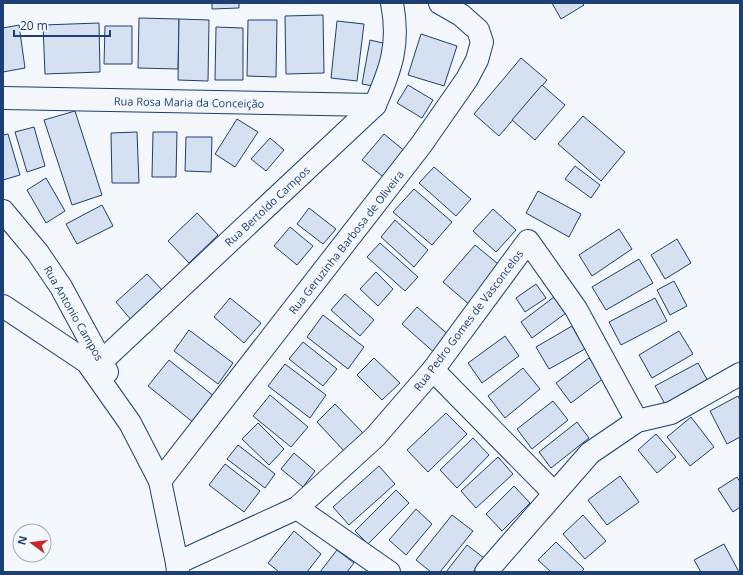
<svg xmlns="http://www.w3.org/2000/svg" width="743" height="575" font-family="'Open Sans',sans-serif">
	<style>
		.building { fill: #d5e0f0; stroke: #1d3f73 }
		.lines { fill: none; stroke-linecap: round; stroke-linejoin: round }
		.street-casing { stroke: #1d3f73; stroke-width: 24 }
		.street { stroke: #f4f7fb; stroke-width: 22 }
		.labels { text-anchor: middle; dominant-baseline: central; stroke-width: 3; stroke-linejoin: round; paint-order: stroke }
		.street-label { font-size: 11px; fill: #1d3f73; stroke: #f4f7fb }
	</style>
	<rect width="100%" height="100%" fill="#f4f7fb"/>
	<g class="building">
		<polygon points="212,3 239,3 239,8 212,9"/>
		<polygon points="552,3 582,3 584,5 561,19"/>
		<polygon points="323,15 324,73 286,74 285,16"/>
		<polygon points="139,18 179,19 178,69 138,68"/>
		<polygon points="179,19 209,20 208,81 178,80"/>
		<polygon points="248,20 277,20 276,77 247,76"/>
		<polygon points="337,21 364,24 357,81 331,78"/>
		<polygon points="99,23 100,72 45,74 43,25"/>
		<polygon points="19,25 25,68 3,72 3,28"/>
		<polygon points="105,26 132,26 132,64 104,64"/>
		<polygon points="216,27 243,28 243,80 215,80"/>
		<polygon points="421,34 457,46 444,86 408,75"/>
		<polygon points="370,40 387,44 379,87 362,84"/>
		<polygon points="521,58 547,80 499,136 474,114"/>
		<polygon points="408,85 433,100 422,118 397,103"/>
		<polygon points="542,85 565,105 535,140 512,120"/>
		<polygon points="75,111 102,195 72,205 44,120"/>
		<polygon points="583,116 625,152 601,181 558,144"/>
		<polygon points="237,119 258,132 235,167 215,154"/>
		<polygon points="34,127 45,166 27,172 15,132"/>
		<polygon points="137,132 139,183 112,183 111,133"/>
		<polygon points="153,132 177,132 176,177 152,177"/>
		<polygon points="8,134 20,175 3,180 3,135"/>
		<polygon points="384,134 407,153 386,179 362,160"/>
		<polygon points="186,137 212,137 211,172 185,171"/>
		<polygon points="270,138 284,150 266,171 251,159"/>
		<polygon points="575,166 600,185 591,198 565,179"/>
		<polygon points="434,167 471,199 456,216 419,183"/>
		<polygon points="46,178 65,211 46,223 27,190"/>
		<polygon points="414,189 452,222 432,245 393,212"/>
		<polygon points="538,191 581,214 569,237 526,213"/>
		<polygon points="102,205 113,226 77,244 66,224"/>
		<polygon points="309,208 336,229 323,244 297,224"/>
		<polygon points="493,209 516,230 496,252 473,231"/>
		<polygon points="197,213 218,235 189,263 168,241"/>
		<polygon points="395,220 428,250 414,267 381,237"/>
		<polygon points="290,227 313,246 297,265 274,246"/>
		<polygon points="619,229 632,249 592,276 579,255"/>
		<polygon points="677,239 691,263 665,279 651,255"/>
		<polygon points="380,243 418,277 405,291 367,257"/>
		<polygon points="475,245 503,268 471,306 443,282"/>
		<polygon points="639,259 653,283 606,310 592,287"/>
		<polygon points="376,272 393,289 378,306 360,289"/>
		<polygon points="147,274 164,292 132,321 116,302"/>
		<polygon points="674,281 687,306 670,315 657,290"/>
		<polygon points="536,284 546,298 525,312 516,298"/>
		<polygon points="345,294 374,320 360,336 331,310"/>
		<polygon points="554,297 566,313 532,338 521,322"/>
		<polygon points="230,298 261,323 244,343 214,317"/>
		<polygon points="655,298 667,321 621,345 609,322"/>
		<polygon points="417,307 452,338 437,355 402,324"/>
		<polygon points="323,315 364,347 348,369 307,337"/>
		<polygon points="572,326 585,349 549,369 536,347"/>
		<polygon points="189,330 233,363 218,384 174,351"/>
		<polygon points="679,331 693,354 652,378 639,355"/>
		<polygon points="505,336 519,356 482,383 468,363"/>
		<polygon points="303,342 337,369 323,386 289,359"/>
		<polygon points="374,358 400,383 382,400 357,375"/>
		<polygon points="589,358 604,378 571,403 556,383"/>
		<polygon points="169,360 215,397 194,423 148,386"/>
		<polygon points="698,363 709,383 666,406 655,386"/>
		<polygon points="285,364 326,395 310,418 268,386"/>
		<polygon points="523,368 540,389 505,418 488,396"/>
		<polygon points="270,395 308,427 291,447 253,416"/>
		<polygon points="738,396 740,400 740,437 727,444 710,411"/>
		<polygon points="553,401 568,420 532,449 517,429"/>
		<polygon points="335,404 365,435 346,453 317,422"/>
		<polygon points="446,413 467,434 428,472 407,450"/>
		<polygon points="691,417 714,447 690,466 667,437"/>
		<polygon points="577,422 589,438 551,468 539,452"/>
		<polygon points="258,423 284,449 269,465 242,439"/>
		<polygon points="656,434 676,457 657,473 638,450"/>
		<polygon points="473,438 489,455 457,488 440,470"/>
		<polygon points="238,445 275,474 265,488 227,459"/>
		<polygon points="294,453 315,471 303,487 281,469"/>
		<polygon points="498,457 513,474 476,508 461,491"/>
		<polygon points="225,464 260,491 244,512 209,485"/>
		<polygon points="379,466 395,484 349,525 333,507"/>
		<polygon points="620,476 639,502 607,525 588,500"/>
		<polygon points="737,477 740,482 740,507 733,512 718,489"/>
		<polygon points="514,486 530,503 502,531 486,514"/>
		<polygon points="396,490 409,503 368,544 355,531"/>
		<polygon points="416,509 432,524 406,555 389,540"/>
		<polygon points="452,515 473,531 440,572 431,572 416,560"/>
		<polygon points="583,515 606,541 585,559 563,534"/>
		<polygon points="294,531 321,554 307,572 279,572 268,563"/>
		<polygon points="556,542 584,569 581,572 551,572 538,560"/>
		<polygon points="724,544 739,572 701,572 694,560"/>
		<polygon points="467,545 484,558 473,572 446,572"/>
		<polygon points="337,550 354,563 347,572 320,572"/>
	</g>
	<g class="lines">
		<g class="street-casing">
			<g id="street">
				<polyline points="3,98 375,105"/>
				<polyline points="3,211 38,253 61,287 107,372"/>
				<polyline points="3,306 87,362 130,423 160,481 177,563 178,572"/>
				<path d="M87,362L102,361L375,105C391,69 400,44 392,3"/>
				<polyline points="433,370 554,493"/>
				<polyline points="160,481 421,145 467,79 477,60 482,42 478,30 461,15 440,3"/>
				<polyline points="297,508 389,572"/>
				<polyline points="177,563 297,508 375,437 433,370 528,241 576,309 637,421"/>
				<polyline points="486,572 590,453 637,421 671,413 740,374"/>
			</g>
		</g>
		<use href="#street" class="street"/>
	</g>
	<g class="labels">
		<g class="street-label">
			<text transform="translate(189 102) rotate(1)">Rua Rosa Maria da Conceição</text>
			<text transform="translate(267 206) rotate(-43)">Rua Bertoldo Campos</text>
			<text transform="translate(346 242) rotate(-52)">Rua Geruzinha Barbosa de Oliveira</text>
			<text transform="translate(74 313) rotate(60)">Rua Antonio Campos</text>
			<text transform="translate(468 320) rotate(-53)">Rua Pedro Gomes de Vasconcelos</text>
		</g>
	</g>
	<rect width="743" height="575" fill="none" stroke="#1d3f73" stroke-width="8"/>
	<g transform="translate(32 543) rotate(285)"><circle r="19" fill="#f4f7fb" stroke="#9eadc5"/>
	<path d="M0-3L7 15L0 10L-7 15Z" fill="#c62828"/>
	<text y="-6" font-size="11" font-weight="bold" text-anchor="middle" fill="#1d3f73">N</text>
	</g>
	<path d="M14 30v6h96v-6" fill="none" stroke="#1d3f73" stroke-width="2"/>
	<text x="20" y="30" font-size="12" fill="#1d3f73" stroke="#f4f7fb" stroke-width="3" paint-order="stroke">20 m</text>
</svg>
